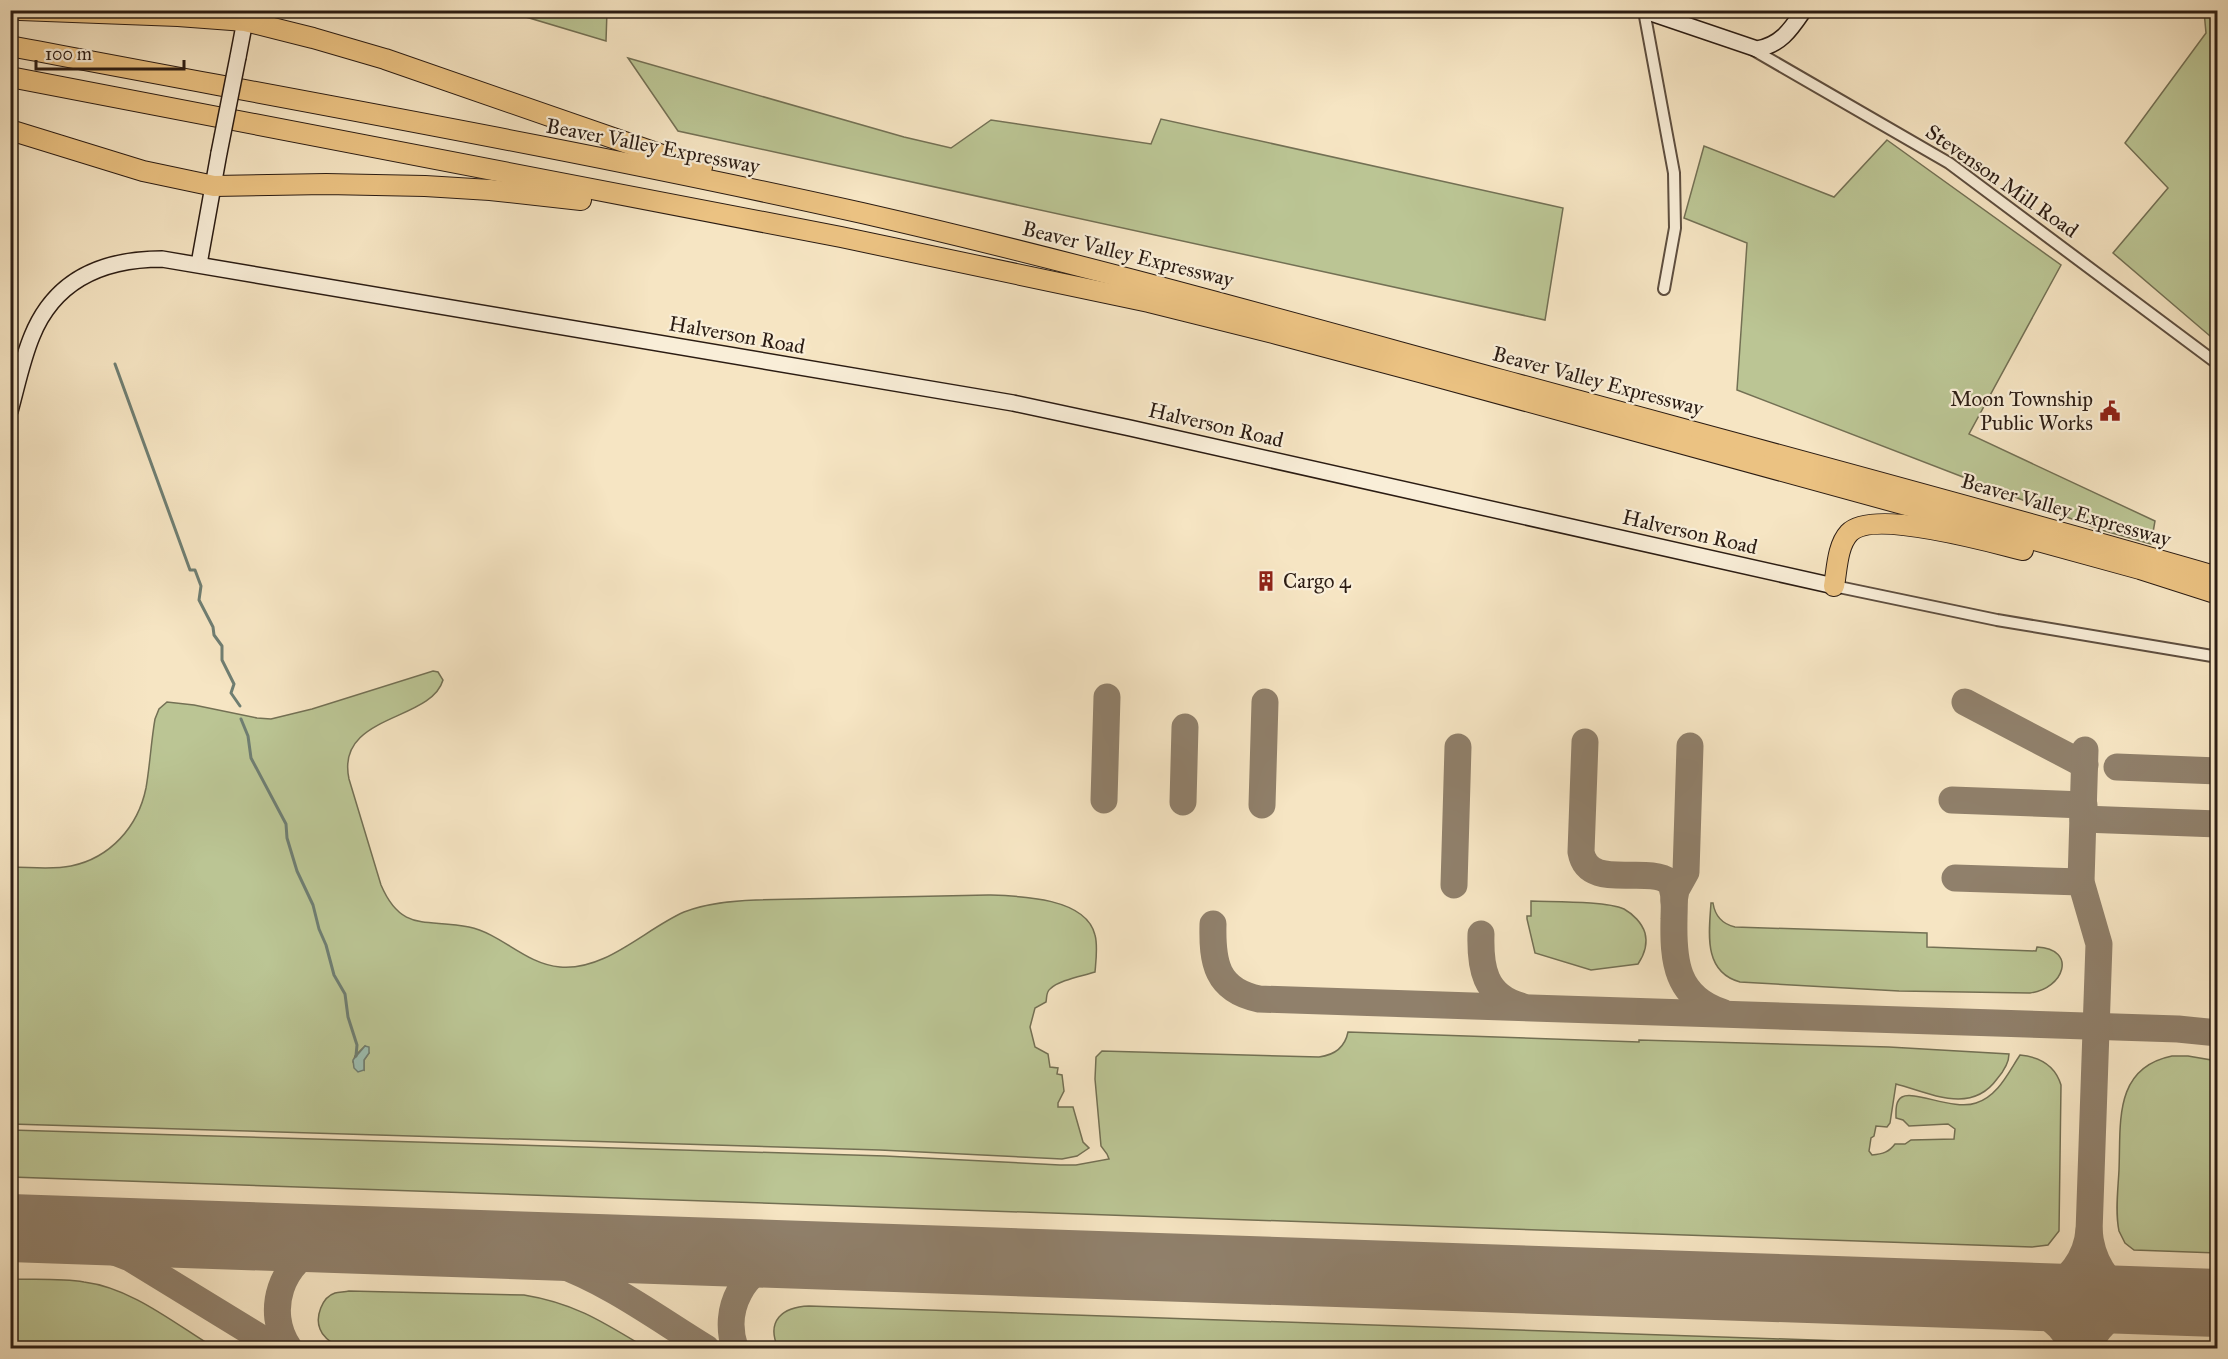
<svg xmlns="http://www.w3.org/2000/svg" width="2228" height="1359" font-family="'IM FELL Great Primer',serif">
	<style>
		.green { fill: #bbc594; stroke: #737054; stroke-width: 1.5; fill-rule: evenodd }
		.water { fill: #9dbfb2; stroke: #6f7e72; stroke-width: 1.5 }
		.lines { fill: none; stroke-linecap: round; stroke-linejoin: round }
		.stream { stroke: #6f7e72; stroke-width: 3 }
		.taxiway { stroke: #90806b; stroke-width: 27 }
		.runway { stroke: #90806b; stroke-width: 68 }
		.street-casing { stroke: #5e4e3f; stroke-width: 14 }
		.secondary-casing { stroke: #2b1c13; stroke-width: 18 }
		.highway-casing { stroke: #2b1c13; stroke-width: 22 }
		.street { stroke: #f9eed8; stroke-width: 10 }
		.secondary { stroke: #f9eed8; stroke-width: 15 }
		.highway { stroke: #ebc282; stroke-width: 20 }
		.secondary-bridge-casing { stroke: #2b1c13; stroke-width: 18; stroke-linecap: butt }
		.secondary-bridge { stroke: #f9eed8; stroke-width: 15 }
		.labels { text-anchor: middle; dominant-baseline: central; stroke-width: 4.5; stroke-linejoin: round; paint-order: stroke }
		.street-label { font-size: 21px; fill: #2b1c13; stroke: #f9eed8 }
		.poi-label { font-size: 21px; fill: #2b1c13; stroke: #f9eed8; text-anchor: end }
	</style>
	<rect width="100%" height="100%" fill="#f6e5c3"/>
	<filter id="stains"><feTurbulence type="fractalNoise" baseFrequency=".00333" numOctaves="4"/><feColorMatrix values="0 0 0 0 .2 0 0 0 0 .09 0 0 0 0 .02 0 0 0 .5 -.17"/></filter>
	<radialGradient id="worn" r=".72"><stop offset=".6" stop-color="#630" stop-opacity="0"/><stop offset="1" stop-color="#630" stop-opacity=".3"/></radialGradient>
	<g class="green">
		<polygon points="506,11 607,11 606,41"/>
		<polygon points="2204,11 2218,11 2217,342 2113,253 2168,188 2125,143 2206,33"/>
		<polygon points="628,58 904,137 951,148 991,120 1151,144 1161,119 1563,208 1545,320 678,131"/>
		<polygon points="1887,140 2061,265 1969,434 2155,521 2151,544 2098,529 1737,390 1747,243 1684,218 1704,146 1834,197"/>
		<path d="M433,671L438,672L443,680C431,722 335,714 349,779L381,885C402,934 428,918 469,927C502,934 525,964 560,967C606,971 645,929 684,912C707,903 732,901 756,900L988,895C1018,896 1086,897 1095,935C1098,946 1096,960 1095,972C1083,976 1059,980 1050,989C1046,992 1047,997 1046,1002L1035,1008L1030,1027L1035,1047L1048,1054L1050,1067L1058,1068L1057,1074L1062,1075L1064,1091L1058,1103V1107H1073L1083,1142L1089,1148L1077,1156L1062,1159L880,1150L11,1124V867C30,867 52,870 71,866C110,858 138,827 146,788C150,765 151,742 155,719L159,709L167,702L194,705L257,718L271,719L312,709ZM365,1046L369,1053L364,1060V1070L353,1062L355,1056Z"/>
		<path d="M1531,901C1553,902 1606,901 1624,909C1633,914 1642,923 1645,933C1648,944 1644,955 1638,964L1591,970L1535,953L1527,919V916H1531Z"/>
		<path d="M1711,903H1713C1715,916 1722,924 1735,927L1927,933V947L2036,951L2037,947C2078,949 2064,989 2030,993L1899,991L1740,982C1703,972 1709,933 1711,903Z"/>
		<path d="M1348,1032L1639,1042V1040L1889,1047L2009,1054C2009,1064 2003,1072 1997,1079C1971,1115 1930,1093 1896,1084L1890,1123L1887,1127L1876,1126L1874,1136L1871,1138L1869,1151L1872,1155C1883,1154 1889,1152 1895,1144H1905L1911,1140L1954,1139L1955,1129L1948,1124L1909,1126L1903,1120L1896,1118C1896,1111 1895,1101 1902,1097C1914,1090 1954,1111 1976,1103C1998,1096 2008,1073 2020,1055C2040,1057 2055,1065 2061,1085L2059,1231L2048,1245L2032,1247L11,1177V1130L885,1156L1060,1165H1076L1109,1159L1107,1154L1101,1146L1095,1079L1096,1057L1102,1051L1319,1057C1335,1055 1345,1047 1348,1032Z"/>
		<path d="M2172,1056H2188L2217,1061V1253L2134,1250L2125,1243L2119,1231C2115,1212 2118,1190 2119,1170C2121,1123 2113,1068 2172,1056Z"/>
		<path d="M11,1279C35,1280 60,1278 84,1282C132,1288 175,1324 215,1348H11Z"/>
		<path d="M349,1291L524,1295C574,1303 603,1322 646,1348H340C333,1344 323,1338 320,1329C315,1317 322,1297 335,1293C339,1292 345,1292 349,1291Z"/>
		<path d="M809,1306L1990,1346L2002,1348H778C766,1321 782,1307 809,1306Z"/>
	</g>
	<polygon class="water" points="365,1046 369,1047 369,1053 364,1060 364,1070 358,1072 354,1068 353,1060"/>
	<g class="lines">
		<g class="stream">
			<polyline points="115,364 190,570 195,570 201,586 199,600 213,627 214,635 222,646 222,660 234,684 231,693 240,706"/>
			<polyline points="241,719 248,736 251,758 286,824 287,838 297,871 313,905 319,929 326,945 334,975 345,994 348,1017 357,1045 356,1056"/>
		</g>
		<g class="taxiway">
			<polyline points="1965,702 2085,765"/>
			<path d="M1585,742L1581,852C1588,892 1646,864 1670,882C1676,894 1674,907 1674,919C1673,961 1676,997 1722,1012"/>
			<polyline points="2117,767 2218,771"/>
			<polyline points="1104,800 1107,697"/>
			<polyline points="1952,800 2084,805"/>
			<polyline points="1183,802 1185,727"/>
			<polyline points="1262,805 1265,702"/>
			<polyline points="2083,819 2218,824"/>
			<polyline points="1955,878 2081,882"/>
			<polyline points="1454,885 1458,747"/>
			<polyline points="1674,901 1676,890 1686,872 1690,746"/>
			<path d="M1213,924C1212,962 1216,990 1259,999L2178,1029L2218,1033"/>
			<path d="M1481,934C1480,967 1484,996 1521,1006"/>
			<path d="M10,1230C52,1234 91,1242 130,1258L277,1348"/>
			<path d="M424,1242C469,1246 512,1249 555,1263C609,1282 657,1318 706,1348"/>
			<path d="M1973,1294C2016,1300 2052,1305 2074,1348"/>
			<path d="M2010,1296C2021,1295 2032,1295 2043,1292C2069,1283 2087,1257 2089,1230C2091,1258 2105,1285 2132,1295C2143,1299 2155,1299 2166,1301"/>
			<path d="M289,1348C264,1312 281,1259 324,1245C341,1240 361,1241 379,1240"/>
			<path d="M735,1348C722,1309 743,1268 784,1259C800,1255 818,1256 835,1256"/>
			<polyline points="2085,1348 2099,944 2081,882 2085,750"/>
			<path d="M2088,1348C2100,1319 2124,1305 2154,1303"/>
		</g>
		<polyline class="runway" points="10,1228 2218,1303"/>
		<g class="street-casing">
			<g id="street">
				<polyline points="1644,11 1674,173 1675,228 1664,289"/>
				<polyline points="1750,48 1949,163 2218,364"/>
				<polyline points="1834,586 1997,620 2218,657"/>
			</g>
		</g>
		<g class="secondary-casing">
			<g id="secondary">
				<path d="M1642,10L1757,49C1781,45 1791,29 1804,10"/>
				<polyline points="238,57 247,10"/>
				<polyline points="199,264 219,153"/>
				<path d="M10,411C17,386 22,360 32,336C55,279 104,259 162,259L1013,403L1130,428L1834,586"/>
			</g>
		</g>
		<g class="highway-casing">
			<g id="highway">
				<polyline points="20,10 178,16 245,21 313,38 385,59 662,155 702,167"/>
				<path d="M10,46C294,100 580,150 862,213C1077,262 1289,322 1502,380C1741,445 1980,508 2218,577"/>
				<polyline points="10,77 841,237 1149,302 1277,334 1420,372 2140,569 2218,594"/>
				<polyline points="10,130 143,171 214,186 326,184 425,186 490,190 581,200"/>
				<path d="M1834,586C1837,570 1837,546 1849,533C1873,508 1990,542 2023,550"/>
			</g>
		</g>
		<use href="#street" class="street"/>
		<use href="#secondary" class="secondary"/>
		<use href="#highway" class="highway"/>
		<g class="secondary-bridge-casing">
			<polyline id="secondary-bridge" points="219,153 238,57"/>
		</g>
		<use href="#secondary-bridge" class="secondary-bridge"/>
	</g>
	<defs>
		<g id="civic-bare" transform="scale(1.62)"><path d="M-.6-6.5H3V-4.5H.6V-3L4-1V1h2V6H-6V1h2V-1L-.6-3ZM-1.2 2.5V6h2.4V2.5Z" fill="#8f2418" stroke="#f9eed8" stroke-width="2.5" paint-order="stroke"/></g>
		<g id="building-bare" transform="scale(1.62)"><path d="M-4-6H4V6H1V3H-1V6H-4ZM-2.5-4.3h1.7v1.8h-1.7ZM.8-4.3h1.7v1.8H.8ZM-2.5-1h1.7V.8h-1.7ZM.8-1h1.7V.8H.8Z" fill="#8f2418" stroke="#f9eed8" stroke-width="2.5" paint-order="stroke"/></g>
	</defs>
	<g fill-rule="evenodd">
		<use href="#civic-bare" x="2110" y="411"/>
		<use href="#building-bare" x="1266" y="581"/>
	</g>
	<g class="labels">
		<g class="street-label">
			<text transform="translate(653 146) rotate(11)">Beaver Valley Expressway</text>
			<text transform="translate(2002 181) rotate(35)">Stevenson Mill Road</text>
			<text transform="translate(1128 254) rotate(14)">Beaver Valley Expressway</text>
			<text transform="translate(737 335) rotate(10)">Halverson Road</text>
			<text transform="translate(1598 381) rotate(15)">Beaver Valley Expressway</text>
			<text transform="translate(1216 425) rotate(13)">Halverson Road</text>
			<text transform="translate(2066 510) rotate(16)">Beaver Valley Expressway</text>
			<text transform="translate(1690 532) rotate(13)">Halverson Road</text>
		</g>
		<g class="poi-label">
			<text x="2093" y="399">Moon Township<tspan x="2093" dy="24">Public Works</tspan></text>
			<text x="1283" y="581" text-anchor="start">Cargo 4</text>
		</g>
	</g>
	<rect width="2228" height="1359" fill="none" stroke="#f6e5c3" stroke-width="36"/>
	<rect x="12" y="12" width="2204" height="1335" fill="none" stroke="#2b1c13" stroke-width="3"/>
	<rect x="18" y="18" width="2192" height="1323" fill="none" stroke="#2b1c13" stroke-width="1.5"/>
	<path d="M36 60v9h148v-9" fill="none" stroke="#2b1c13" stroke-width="3"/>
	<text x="45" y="60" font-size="18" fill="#2b1c13" stroke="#f9eed8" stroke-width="4.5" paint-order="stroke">100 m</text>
	<rect width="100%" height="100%" filter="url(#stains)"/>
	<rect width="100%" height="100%" fill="url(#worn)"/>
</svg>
